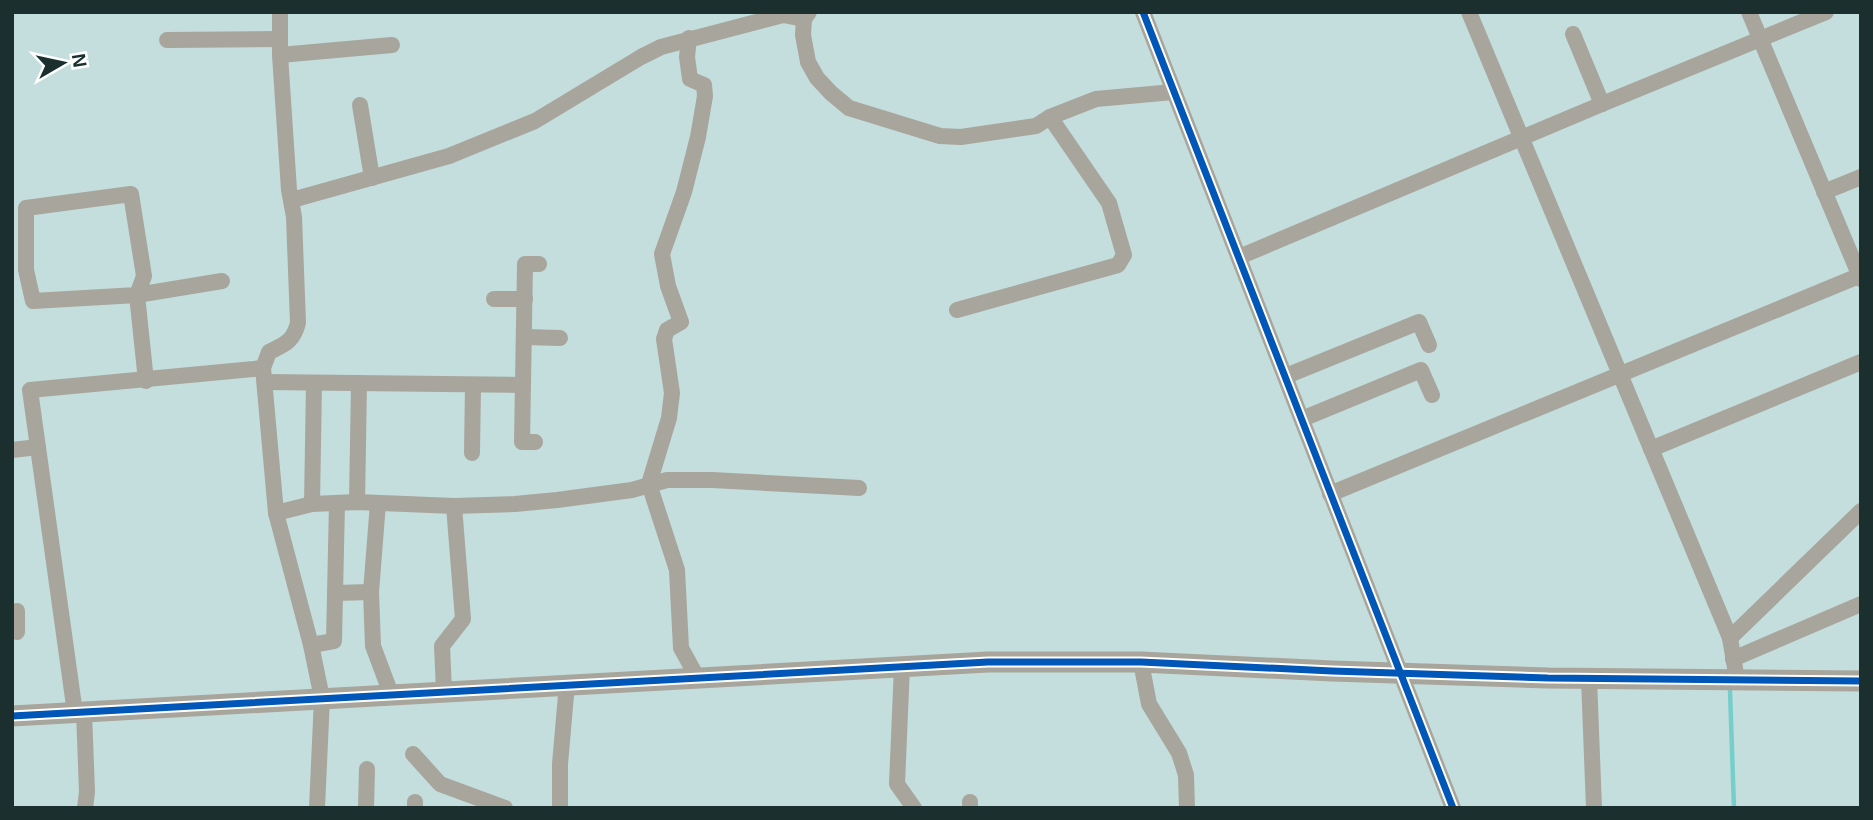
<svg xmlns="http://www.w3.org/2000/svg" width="1873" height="820" font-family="Arial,sans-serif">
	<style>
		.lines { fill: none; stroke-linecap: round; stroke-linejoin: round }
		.stream { stroke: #75ceca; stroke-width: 4.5 }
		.minor { stroke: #a8a59c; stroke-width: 16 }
		.tertiary { stroke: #a8a59c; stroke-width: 21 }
		.cycleway-casing { stroke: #fff; stroke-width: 11 }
		.cycleway { stroke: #0057b8; stroke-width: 7 }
	</style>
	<rect width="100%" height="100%" fill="#c3dedc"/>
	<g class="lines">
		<polyline class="stream" points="1730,691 1734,808"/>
		<g class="minor">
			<path d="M280,12V55L289,190L294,217L298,323C293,342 285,344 269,352L263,368L276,513L311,645L322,698L317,808"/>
			<polyline points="809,12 804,19 803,35 808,62 817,78 831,93 849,108 940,136 961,137 1036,126 1050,117 1096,99 1173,92"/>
			<polyline points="1143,12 1453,808"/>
			<polyline points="1469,12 1730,638 1737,680"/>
			<polyline points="1749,12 1861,279"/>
			<polyline points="1573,34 1602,104"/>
			<polyline points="689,38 687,57 690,79 704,85 705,96 698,137 684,192 662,254 668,286 681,322 667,330 664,339 672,393 669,418 649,484 677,570 681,648 697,677"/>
			<polyline points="167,40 280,39"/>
			<polyline points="280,55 392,45"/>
			<polyline points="360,105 372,178"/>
			<polyline points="1824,192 1861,177"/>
			<polyline points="292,200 449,156 535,121 641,57 661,47 783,15 804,19"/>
			<polyline points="1239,257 1602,104 1826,12"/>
			<polyline points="494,299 525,299"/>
			<polyline points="957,310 1118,265 1124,255 1109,203 1050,117"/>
			<polyline points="525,337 560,338"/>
			<polyline points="1286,376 1419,322 1429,345"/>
			<polyline points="146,381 137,295 144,276 131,194 26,208 26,270 33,301 137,295 222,281"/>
			<polyline points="265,382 522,385"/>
			<polyline points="1302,419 1421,370 1432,395"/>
			<polyline points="535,442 522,442 525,264 539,264"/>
			<polyline points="1651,449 1861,362"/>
			<polyline points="12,450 38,447"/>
			<polyline points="472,453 473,385"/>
			<polyline points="1330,494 1861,275"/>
			<polyline points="357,502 359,383"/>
			<polyline points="378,503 371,592 373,646 391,694"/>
			<polyline points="312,504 314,383"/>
			<polyline points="276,513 312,504 357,502 454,506"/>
			<polyline points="335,593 371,592"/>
			<polyline points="12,631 17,632 17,611"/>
			<polyline points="1730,638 1861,511"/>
			<polyline points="311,645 334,641 337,503"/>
			<polyline points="1733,659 1861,604"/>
			<polyline points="1141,662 1149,704 1179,753 1186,775 1187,808"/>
			<polyline points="902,666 897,784 914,808"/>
			<polyline points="1589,679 1594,808"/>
			<polyline points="444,691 442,646 463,619 454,506 515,504 557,500 632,490 667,480 712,480 859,488"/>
			<polyline points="84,712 87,792 85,808"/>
			<polyline points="75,713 30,390 263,368"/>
			<polyline points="413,754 440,784 505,808"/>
			<polyline points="970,802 970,808"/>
			<polyline points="366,808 367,769"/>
			<polyline points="415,808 415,802"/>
			<polyline points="560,808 560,764 567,684"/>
		</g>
		<polyline class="tertiary" points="12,716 988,662 1141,662 1332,671 1548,678 1861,681"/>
		<g class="cycleway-casing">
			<g id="cycleway">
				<polyline points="1143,12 1453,808"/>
				<polyline points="12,716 988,662 1141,662 1332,671 1548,678 1861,681"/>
			</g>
		</g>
		<use href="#cycleway" class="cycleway"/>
	</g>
	<rect width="1873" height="820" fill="none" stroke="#1b302e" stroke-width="28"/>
	<g transform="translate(63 63) rotate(81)" stroke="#ffffff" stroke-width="5" paint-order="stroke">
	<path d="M0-5L12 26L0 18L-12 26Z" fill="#1b302e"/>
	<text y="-10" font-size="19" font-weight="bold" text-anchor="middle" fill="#1b302e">N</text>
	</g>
</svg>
